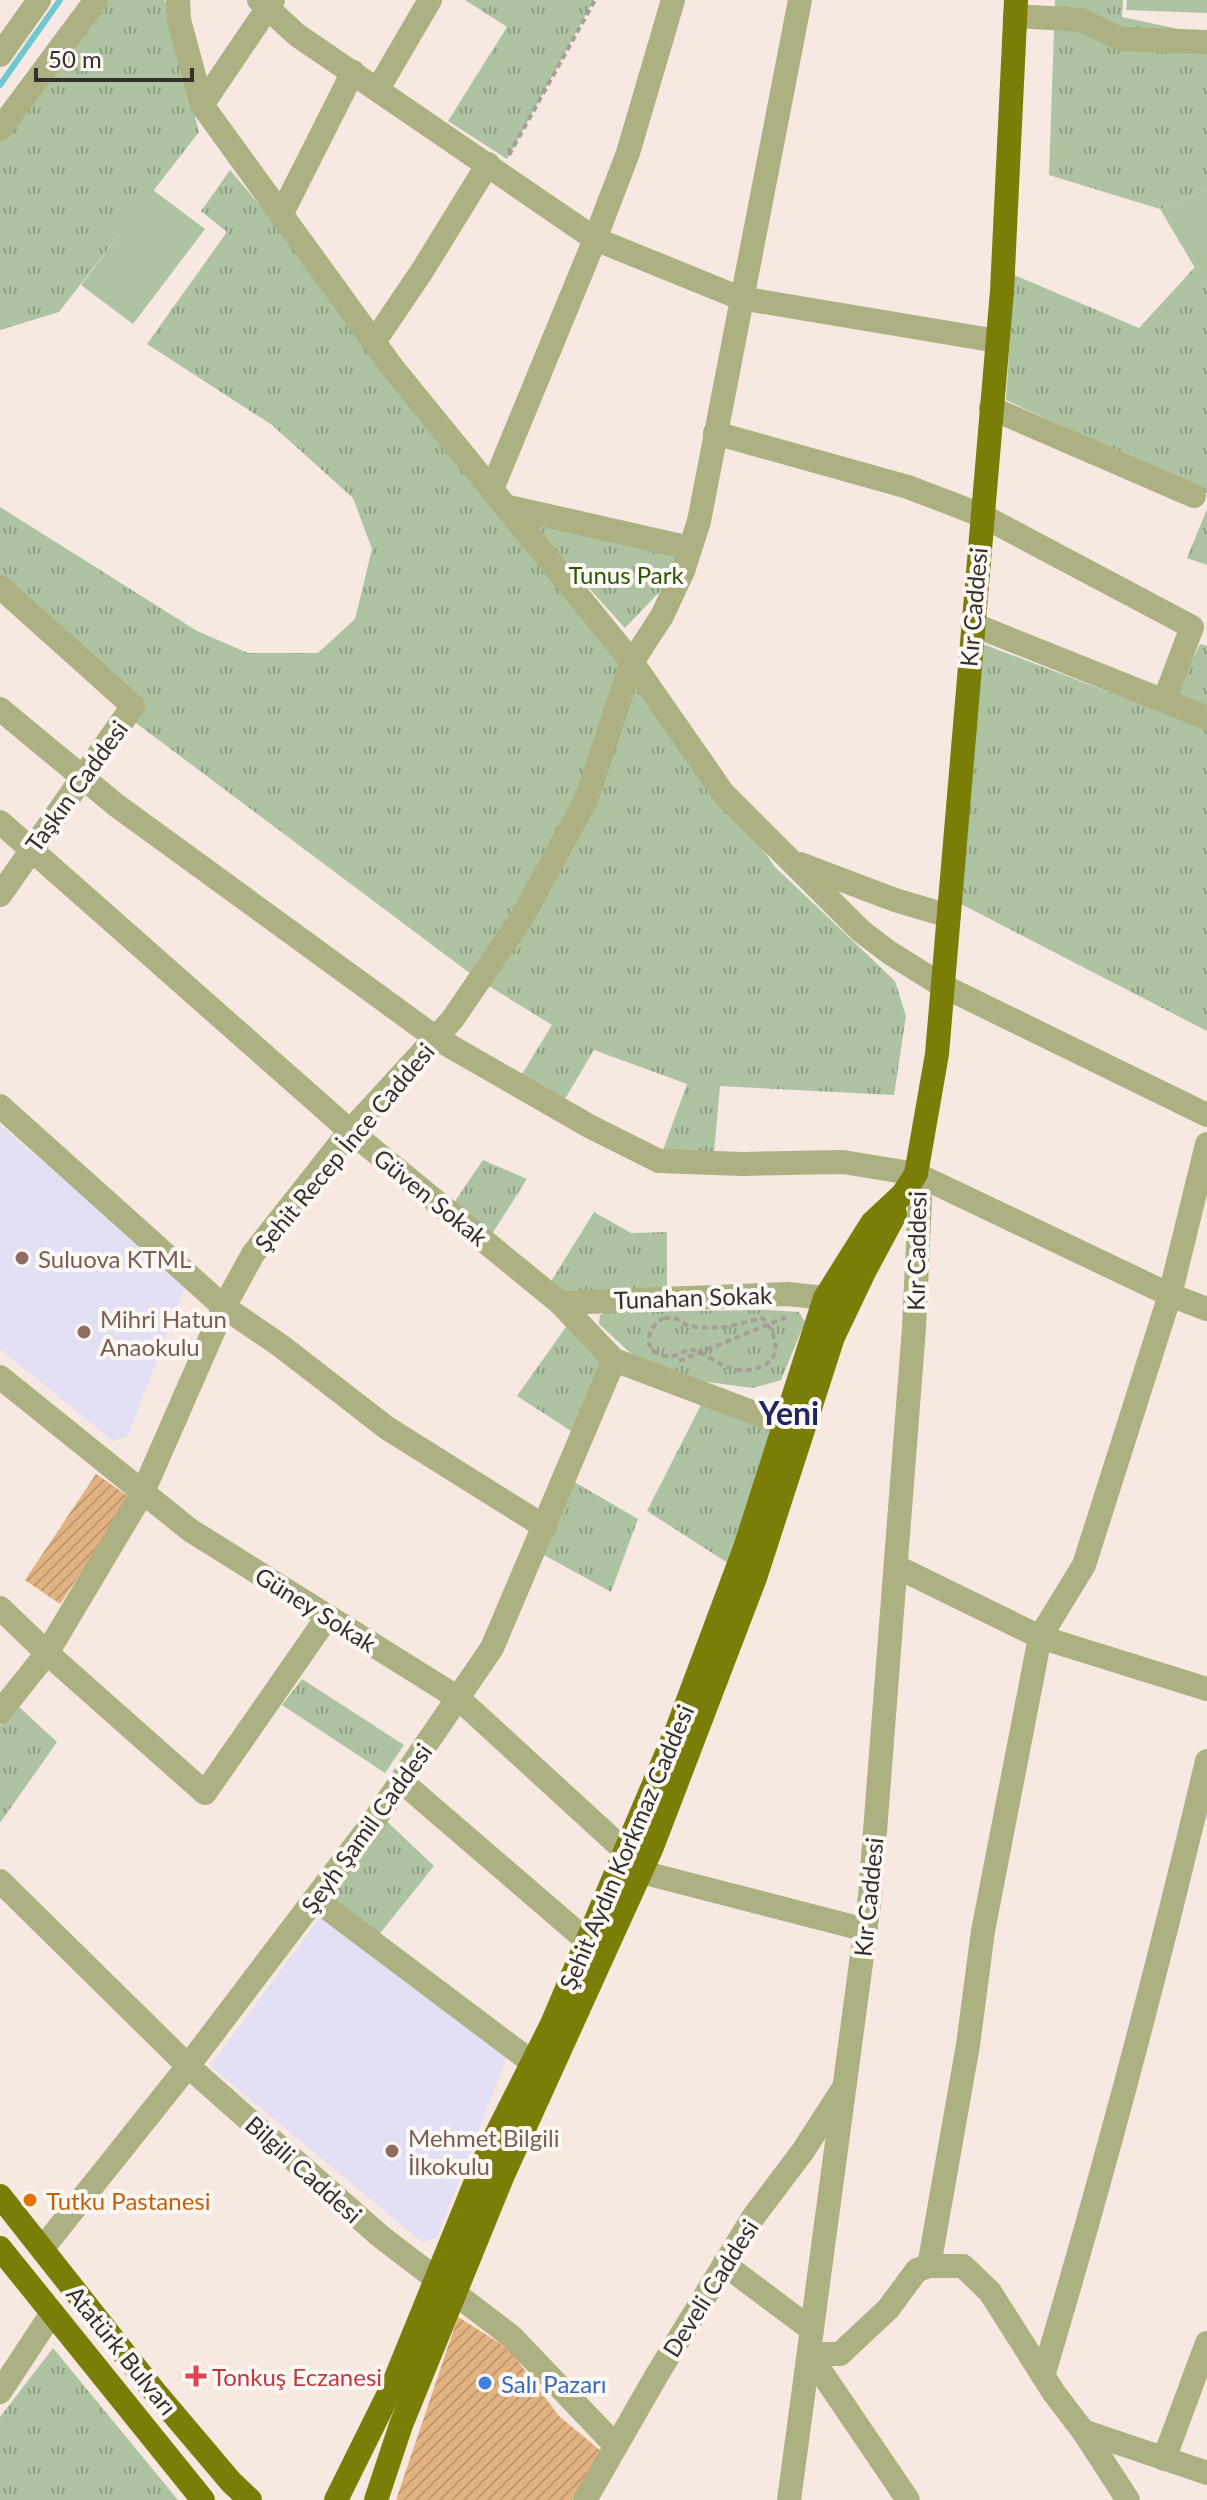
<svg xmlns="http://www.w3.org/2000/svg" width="1207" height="2500" font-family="Lato,sans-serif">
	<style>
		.education { fill: #e3dff5 }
		.grass { fill: url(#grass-tufts) }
		.pitch { fill: #adc3a2 }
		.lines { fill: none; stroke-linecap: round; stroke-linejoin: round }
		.stream { stroke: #6fc8d0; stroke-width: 6 }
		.building { fill: url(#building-hatch) }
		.path { stroke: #a89e98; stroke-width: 4; stroke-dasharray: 6 4; stroke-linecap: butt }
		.minor { stroke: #adb181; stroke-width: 24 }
		.major { stroke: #7a7e07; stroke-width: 24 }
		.education-dot { fill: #8d6e63; stroke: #fef8f5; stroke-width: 3 }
		.food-dot { fill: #e8710a; stroke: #fef8f5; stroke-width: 3 }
		.health-dot { fill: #e0444e; stroke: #fef8f5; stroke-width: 3 }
		.shop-dot { fill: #3f7fe0; stroke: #fef8f5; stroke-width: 3 }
		.labels { text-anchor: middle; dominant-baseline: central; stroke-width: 8; stroke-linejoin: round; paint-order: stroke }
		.park-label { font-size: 24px; fill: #2b5807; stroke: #fef8f5 }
		.street-label { font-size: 24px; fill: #35302d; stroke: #fef8f5 }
		.education-label { font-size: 24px; fill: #785e54; stroke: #fef8f5; text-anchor: start }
		.food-label { font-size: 24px; fill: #c56008; stroke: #fef8f5; text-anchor: start }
		.health-label { font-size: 24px; fill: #be3a42; stroke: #fef8f5; text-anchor: start }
		.shop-label { font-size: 24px; fill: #366cbe; stroke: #fef8f5; text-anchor: start }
		.district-label { font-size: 32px; font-weight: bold; fill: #20265f; stroke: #fef8f5 }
	</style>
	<defs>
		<pattern id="grass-tufts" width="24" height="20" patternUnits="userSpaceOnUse" patternTransform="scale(2)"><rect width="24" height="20" fill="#adc3a2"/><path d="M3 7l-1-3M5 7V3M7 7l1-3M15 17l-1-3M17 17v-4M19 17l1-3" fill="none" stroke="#8e9f84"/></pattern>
		<pattern id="building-hatch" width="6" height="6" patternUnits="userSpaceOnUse" patternTransform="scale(2)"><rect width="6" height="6" fill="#e3b281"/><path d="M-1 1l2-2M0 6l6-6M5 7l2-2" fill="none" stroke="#c39970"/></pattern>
	</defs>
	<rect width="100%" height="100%" fill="#f7e9e1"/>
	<g class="education">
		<polygon points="0,1125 186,1284 128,1436 113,1441 0,1349"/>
		<polygon points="321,1916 508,2055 437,2237 423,2243 210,2066"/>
	</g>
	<g class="grass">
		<polygon points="102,0 164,0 166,2 199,132 59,312 0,330 0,141"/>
		<polygon points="465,0 594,0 507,159 448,121 507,27"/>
		<polygon points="1055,0 1123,0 1122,17 1207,35 1207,189 1160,209 1049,175"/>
		<polygon points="230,170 362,326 632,662 775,867 895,981 906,1016 894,1095 720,1086 713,1163 659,1161 687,1084 594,1050 559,1109 516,1084 552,1025 479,980 136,723 133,706 0,588 0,507 197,631 248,653 318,653 355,619 372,549 353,498 272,425 147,344 227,232 201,211"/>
		<polygon points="1195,267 1207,288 1207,493 1006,400 1014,275 1139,328"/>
		<polygon points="1207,509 1207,565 1187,558"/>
		<polygon points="520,512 684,550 667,584 625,628"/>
		<polygon points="983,644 1166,714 1200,644 1207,646 1207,1031 959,903"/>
		<polygon points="483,1160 527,1179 492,1234 453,1204"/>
		<polygon points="594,1212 631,1233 667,1232 667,1289 562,1296 550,1283"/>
		<polygon points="767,1310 799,1312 805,1322 781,1380 753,1388 692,1380 638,1360 599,1324 600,1315 606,1312"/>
		<polygon points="573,1317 614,1360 582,1438 517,1396"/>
		<polygon points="705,1397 784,1424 737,1569 647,1511"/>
		<polygon points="566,1477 638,1519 611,1592 535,1550"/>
		<polygon points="302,1679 404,1745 385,1773 282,1705"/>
		<polygon points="17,1705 57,1742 0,1823 0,1726"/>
		<polygon points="379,1814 434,1866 373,1942 315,1899"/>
		<polygon points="53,2348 178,2500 0,2500 0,2417"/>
	</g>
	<g class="pitch">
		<polygon points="1127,0 1207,0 1207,13 1126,10"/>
		<polygon points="1207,189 1207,288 1160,209"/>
		<polygon points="153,190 205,229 133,324 81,285"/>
	</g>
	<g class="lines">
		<polyline class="stream" points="0,85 60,0"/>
	</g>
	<g class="building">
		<polygon points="96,1474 131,1498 60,1604 25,1580"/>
		<polygon points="458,2317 509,2349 559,2416 601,2451 572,2500 396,2500"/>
	</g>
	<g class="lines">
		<g class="path">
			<polyline points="509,155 595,0"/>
			<path d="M664,1318H675L688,1326L709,1328L726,1327L762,1318C770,1326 778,1341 775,1353C770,1369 745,1373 730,1368C717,1364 705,1353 690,1349C682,1352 674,1358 665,1356C641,1352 646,1327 664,1318Z"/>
			<polyline points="679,1361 789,1316"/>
		</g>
		<g class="minor">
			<polyline points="178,0 179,20 202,105 392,367 632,662 723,793 861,931 890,953 943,986 1207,1115"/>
			<polyline points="259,0 297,35 595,239 740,298 997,341"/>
			<polyline points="1015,16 1081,20 1121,39 1207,42"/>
			<polyline points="0,55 39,0"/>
			<polyline points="378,89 430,0"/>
			<polyline points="202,105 273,0"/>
			<polyline points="0,129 96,0"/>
			<polyline points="281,215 353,72"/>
			<polyline points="374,342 422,271 488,164"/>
			<polyline points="991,408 1194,496"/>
			<polyline points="715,433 908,487 981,515 1192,627 1164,701 972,624"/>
			<polyline points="492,489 595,239 628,153 673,0"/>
			<polyline points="505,506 690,548"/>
			<polyline points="0,587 133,706 0,895"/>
			<polyline points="1164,701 1207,718"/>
			<polyline points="0,709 116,805 436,1038 589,1126 659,1161 743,1164 843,1162 916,1174 1170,1295 1207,1309"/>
			<polyline points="0,822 350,1131 560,1303 614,1360 784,1424"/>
			<polyline points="800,864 895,900 949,916"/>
			<polyline points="0,1106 224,1307 281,1346 387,1428 545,1527"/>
			<polyline points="560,1303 788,1294 825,1298"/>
			<polyline points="0,1377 190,1530 458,1698 625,1851"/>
			<polyline points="897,1567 1040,1637 1207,1689"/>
			<polyline points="0,1608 47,1653 205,1793 328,1616"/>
			<polyline points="0,1712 47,1653 143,1492 224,1307 253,1254 350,1131 452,1020 521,919 586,800 632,662 662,616 683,571 699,521 800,0"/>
			<polyline points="401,1781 587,1941"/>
			<polyline points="641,1872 866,1930"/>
			<polyline points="0,1881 188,2066 380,2236 512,2337 616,2446"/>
			<polyline points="315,1899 533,2063"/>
			<polyline points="42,2249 188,2066 373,1822 492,1648 614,1360"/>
			<polyline points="724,2264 812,2330"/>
			<polyline points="929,2266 968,2045 983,1931 1040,1637 1084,1565 1170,1295 1207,1144"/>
			<polyline points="809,2354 840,2354 888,2309 917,2270 929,2266 963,2266 990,2292 1054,2393 1083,2431 1207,2473"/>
			<polyline points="809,2354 908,2500"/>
			<path d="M1043,2376C1104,2172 1158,1968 1207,1761"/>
			<polyline points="0,2392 52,2313"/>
			<polyline points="1083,2431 1128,2500"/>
			<polyline points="1164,2459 1207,2343"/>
			<polyline points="585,2500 658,2373 754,2216 803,2151 843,2089"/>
			<polyline points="789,2500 870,1896 914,1328 920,1200 916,1174"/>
		</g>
		<g class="major">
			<polyline points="0,2196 154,2391 231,2482 250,2500"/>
			<polyline points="0,2248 203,2500"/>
			<polyline points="336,2500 393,2385 490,2147 552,2024 678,1727 745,1548 825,1298 872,1223 903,1194 916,1174 937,1054 1002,291 1016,0"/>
			<polyline points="376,2500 401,2425 503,2175 652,1847 755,1578 833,1337 864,1272 895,1214"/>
		</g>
	</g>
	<g class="education-dot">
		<circle cx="22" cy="1258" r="8"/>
		<circle cx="84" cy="1332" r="8"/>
		<circle cx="392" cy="2151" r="8"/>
	</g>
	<circle class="food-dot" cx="30" cy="2200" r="8"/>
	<path class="health-dot" d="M192 2364h8v8h8v8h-8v8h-8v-8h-8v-8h8z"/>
	<circle class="shop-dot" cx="485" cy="2383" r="8"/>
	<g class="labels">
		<g class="park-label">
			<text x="626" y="574">Tunus Park</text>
		</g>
		<g class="street-label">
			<text transform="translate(973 607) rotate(-85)">Kır Caddesi</text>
			<text transform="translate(76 786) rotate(-54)">Taşkın Caddesi</text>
			<text transform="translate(344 1147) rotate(-50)">Şehit Recep İnce Caddesi</text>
			<text transform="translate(431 1197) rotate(39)">Güven Sokak</text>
			<text transform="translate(916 1251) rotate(-89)">Kır Caddesi</text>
			<text transform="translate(693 1297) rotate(-2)">Tunahan Sokak</text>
			<text transform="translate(316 1609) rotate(32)">Güney Sokak</text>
			<text transform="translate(366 1828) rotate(-54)">Şeyh Şamil Caddesi</text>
			<text transform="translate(626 1847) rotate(-67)">Şehit Aydın Korkmaz Caddesi</text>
			<text transform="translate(868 1897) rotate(-84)">Kır Caddesi</text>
			<text transform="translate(304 2169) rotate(42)">Bilgili Caddesi</text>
			<text transform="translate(710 2288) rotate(-58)">Develi Caddesi</text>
			<text transform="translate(122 2350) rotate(51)">Atatürk Bulvarı</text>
		</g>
		<g class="education-label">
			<text x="38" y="1258">Suluova KTML</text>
			<text x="100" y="1318">Mihri Hatun<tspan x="100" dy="28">Anaokulu</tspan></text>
			<text x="408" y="2137">Mehmet Bilgili<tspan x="408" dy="28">İlkokulu</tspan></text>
		</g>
		<g class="food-label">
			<text x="46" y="2200">Tutku Pastanesi</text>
		</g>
		<g class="health-label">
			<text x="212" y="2376">Tonkuş Eczanesi</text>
		</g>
		<g class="shop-label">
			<text x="501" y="2383">Salı Pazarı</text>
		</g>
		<g class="district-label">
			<text x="789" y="1412">Yeni</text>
		</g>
	</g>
	<path d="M36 68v12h156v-12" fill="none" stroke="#35302d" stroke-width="4"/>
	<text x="48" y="68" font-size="24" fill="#35302d" stroke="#fef8f5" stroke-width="6" paint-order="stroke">50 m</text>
</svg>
